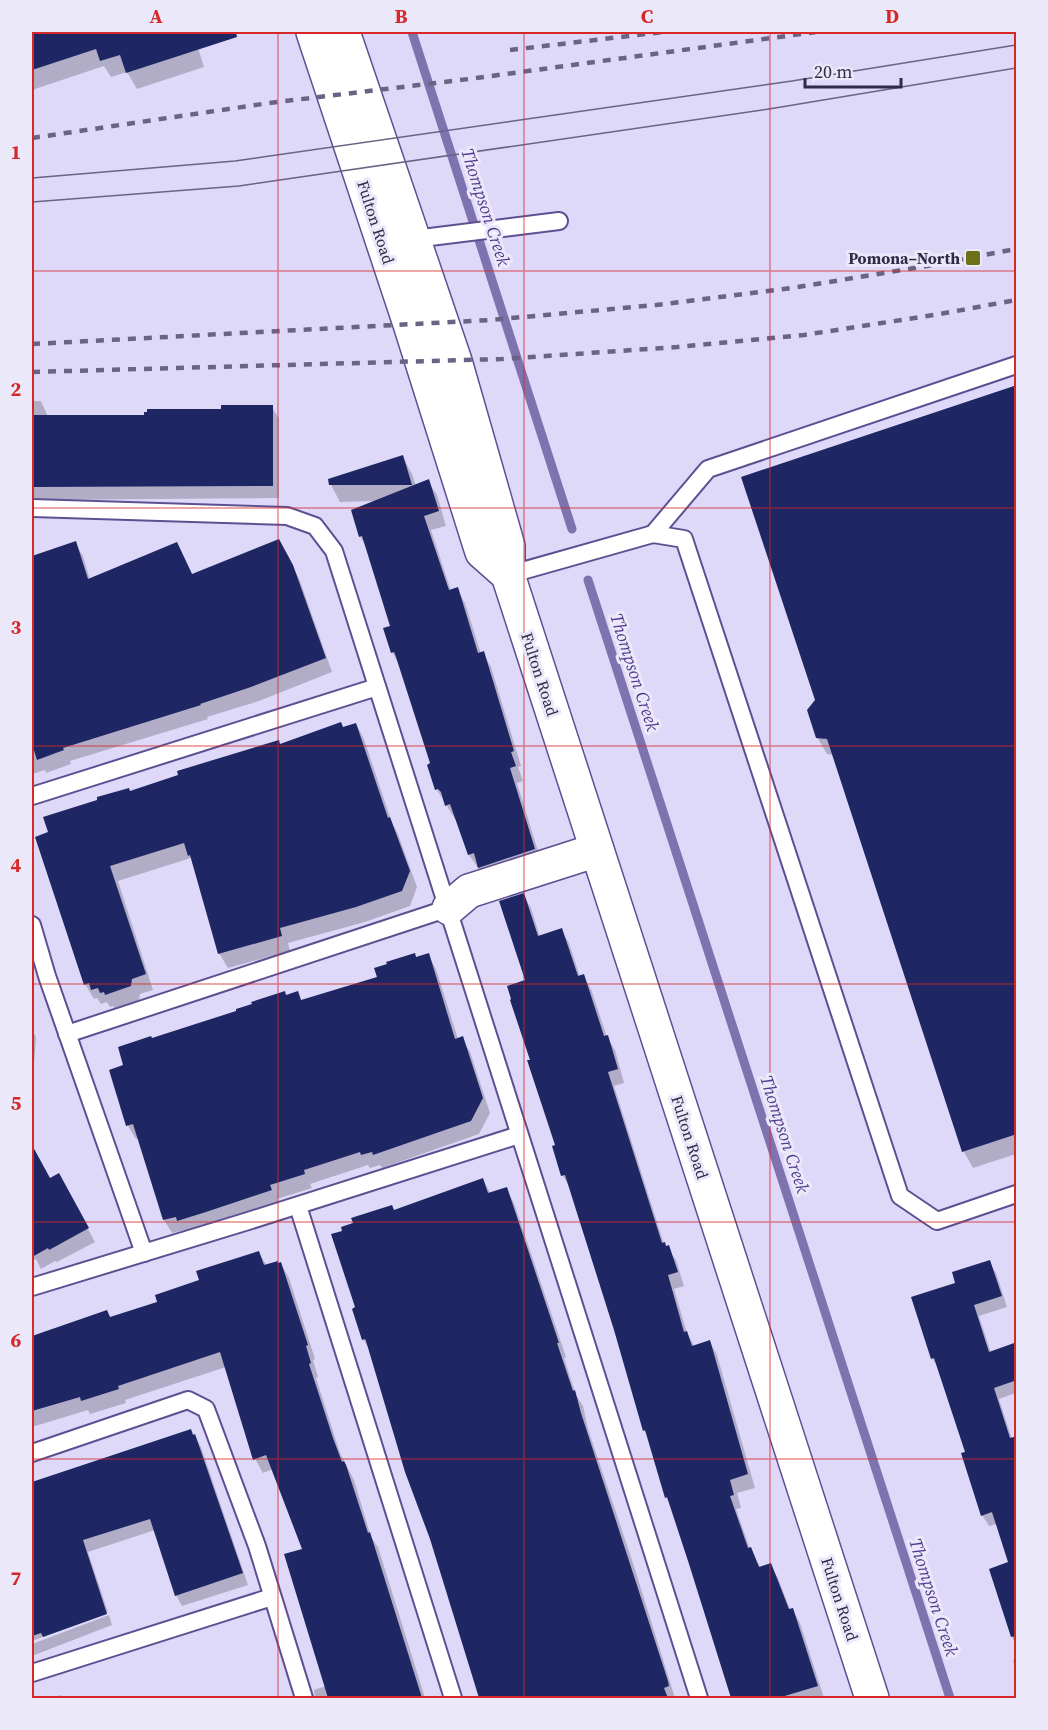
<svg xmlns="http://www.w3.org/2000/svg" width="1048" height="1730" font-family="'Source Serif 4',serif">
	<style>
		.shadow { fill: #0003 }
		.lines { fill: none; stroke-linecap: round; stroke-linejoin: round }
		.stream { stroke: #7f73af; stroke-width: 9 }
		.building { fill: #1e2663 }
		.service-casing { stroke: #5f4f92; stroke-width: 20 }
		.minor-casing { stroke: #5f4f92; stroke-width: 36 }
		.service { stroke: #fff; stroke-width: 16 }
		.minor { stroke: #fff; stroke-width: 33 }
		.tram { stroke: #6a6383; stroke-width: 1.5 }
		.rail { stroke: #6a6383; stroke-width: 4.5; stroke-dasharray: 8 8; stroke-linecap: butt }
		.grid { fill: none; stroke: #d62828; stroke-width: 1.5; stroke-opacity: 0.55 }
		.poi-dot { fill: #6c7118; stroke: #ebe9f9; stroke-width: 2 }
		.labels { text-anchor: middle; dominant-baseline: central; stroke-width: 6; stroke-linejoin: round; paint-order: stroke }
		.street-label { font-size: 16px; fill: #312a49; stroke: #ebe9f9 }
		.poi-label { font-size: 16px; font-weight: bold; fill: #312a49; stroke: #ebe9f9; text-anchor: end }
		.water-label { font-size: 18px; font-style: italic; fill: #543b91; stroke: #ebe9f9 }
		.neatline { fill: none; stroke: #d62828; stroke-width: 2 }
		.grid-label { font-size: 20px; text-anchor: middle; font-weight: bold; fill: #d62828 }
	</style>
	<rect width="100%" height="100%" fill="#dfd9f9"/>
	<g class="shadow">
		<polygon points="32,32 193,32 204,67 137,89 127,72 111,77 104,66 32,90"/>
		<polygon points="1016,387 1016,1154 973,1168 964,1152 834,755 827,754 817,737"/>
		<polygon points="32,401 41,401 48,417 145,417 272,407 279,419 279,498 32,500"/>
		<polygon points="403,457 412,474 416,486 428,481 437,495 446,526 431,530 451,591 457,589 465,603 481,654 483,653 491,667 521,766 518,767 523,781 517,783 542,864 488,882 469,855 457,819 455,819 437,790 429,766 432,764 401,667 392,652 392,627 368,550 360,536 376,501 340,502 331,485"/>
		<polygon points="75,543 83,556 90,580 184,557 193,576 287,554 300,581 332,672 259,701 207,717 208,719 70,761 71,764 46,773 45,770 32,774 32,556"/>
		<polygon points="356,724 364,739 392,823 398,834 417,887 410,906 365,922 288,943 290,951 228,968 219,953 191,858 118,881 153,990 140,994 139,1001 115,1009 113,1006 110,1007 107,1002 101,1004 97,998 94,999 85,984 37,838 130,792 280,745"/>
		<polygon points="523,895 531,908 540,937 561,930 569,943 580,977 583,976 591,989 607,1037 615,1050 624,1083 614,1086 664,1244 676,1260 684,1286 674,1289 687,1333 695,1347 710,1342 717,1355 755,1488 737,1493 741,1508 736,1509 750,1549 761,1568 770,1565 778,1578 790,1610 792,1609 800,1623 824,1698 733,1698 691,1563 671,1505 666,1497 650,1440 644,1430 615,1329 571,1189 563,1176 554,1147 556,1146 532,1061"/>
		<polygon points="428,955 436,969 458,1039 462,1038 470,1052 490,1113 479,1134 382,1168 380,1165 370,1168 368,1165 310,1184 312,1188 277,1199 279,1204 187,1234 184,1230 172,1233 164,1220 139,1138 136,1139 128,1126 111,1071 125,1066 152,1040 286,997 302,1001 379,978"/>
		<polygon points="32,1030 36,1037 32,1093"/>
		<polygon points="38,1160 49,1180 59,1175 95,1242 57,1262 55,1261 41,1269 36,1259 32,1261 32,1163"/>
		<polygon points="483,1180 491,1194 506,1189 514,1203 566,1357 564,1358 576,1395 583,1406 588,1429 633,1563 675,1698 482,1698 372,1354 363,1339 394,1211"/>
		<polygon points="259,1253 267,1266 281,1264 289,1278 315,1359 313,1360 318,1377 316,1378 340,1453 354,1480 371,1537 378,1547 425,1698 315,1698 314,1690 326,1686 304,1550 273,1469 263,1473 255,1459 226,1367 125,1400 126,1403 90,1414 88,1410 32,1427 32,1337 107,1312 111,1319 159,1303"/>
		<polygon points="989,1262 996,1273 1007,1307 979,1316 991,1353 1016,1346 1016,1393 999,1399 1012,1439 1016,1440 1016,1648 991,1570 1010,1563 997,1524 989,1526 982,1515 967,1453 939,1369 932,1358 957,1284"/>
		<polygon points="191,1430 201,1447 248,1585 182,1606 176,1595 155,1530 88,1552 108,1612 32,1641 32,1482"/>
		<polygon points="109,1615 112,1625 32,1656 32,1644"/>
		<polygon points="1016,1659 1016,1672 1013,1660"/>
		<polygon points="61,1695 64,1698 43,1698 51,1696 52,1698"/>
	</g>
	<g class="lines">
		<g class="stream">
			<polyline points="412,32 572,529"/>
			<polyline points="588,580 950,1698"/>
		</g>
	</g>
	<g class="building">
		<polygon points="32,32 236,32 237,37 126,73 120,55 100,61 96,49 32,70"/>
		<polygon points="1017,385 1017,1134 962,1152 827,739 816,738 807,710 815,700 741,477"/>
		<polygon points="221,405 273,405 273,486 32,487 32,415 144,415 144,412 147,412 147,409 221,409"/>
		<polygon points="403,455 412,485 329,485 328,479"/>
		<polygon points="429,479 439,511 424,516 449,590 458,587 478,653 484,651 514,751 511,752 516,766 510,768 535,849 478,868 474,853 468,855 450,804 445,806 441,792 438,789 435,790 427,765 430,763 395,654 394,652 391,653 383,628 390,626 362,536 359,537 351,510"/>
		<polygon points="279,539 293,565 326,658 251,687 200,704 201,705 63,748 64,750 37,760 32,744 32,556 76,541 88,579 177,542 192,574"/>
		<polygon points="341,722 343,727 356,723 388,818 390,817 410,871 402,891 356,907 280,928 282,936 218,954 190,855 188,856 184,843 110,866 146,974 132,979 131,986 105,995 104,992 100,993 98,988 91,990 89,983 84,985 35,837 48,832 43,817 97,800 97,797 129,788 130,791 178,775 177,771 279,740 280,744"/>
		<polygon points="524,893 538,936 562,928 578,976 584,974 604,1036 608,1035 618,1069 608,1072 662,1243 665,1242 666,1246 669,1245 678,1272 668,1275 684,1332 687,1331 692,1346 710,1340 748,1474 730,1480 734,1495 730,1496 748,1548 751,1547 759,1567 771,1563 789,1609 793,1608 818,1686 778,1698 731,1698 689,1564 667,1497 665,1498 645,1430 643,1431 614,1330 565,1175 561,1176 552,1146 555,1145 527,1060 530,1060 510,1000 511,999 507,986 525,980 499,901"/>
		<polygon points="415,953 416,957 429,953 455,1039 463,1036 483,1098 471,1121 373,1155 372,1152 361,1155 360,1152 304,1170 305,1174 270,1185 272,1190 206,1212 177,1221 176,1217 163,1220 133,1124 126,1126 109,1070 123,1065 118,1047 151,1036 152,1038 236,1011 236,1009 252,1004 251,1002 285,991 286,995 298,991 301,1000 377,977 374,968 387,964 386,962"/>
		<polygon points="32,1145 50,1178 59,1173 89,1228 49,1250 48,1248 32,1257"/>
		<polygon points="483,1178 488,1193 507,1187 559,1343 557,1343 573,1391 575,1390 581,1413 668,1681 669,1686 664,1688 668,1698 479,1698 430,1539 405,1472 366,1341 365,1339 362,1340 352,1309 355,1307 331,1234 342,1231 341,1227 353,1223 351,1218 392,1205 394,1210"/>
		<polygon points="259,1251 264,1265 278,1261 278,1263 281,1262 308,1345 306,1346 311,1363 309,1364 333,1438 342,1462 344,1461 346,1465 368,1533 370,1532 422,1698 328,1698 284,1554 302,1549 266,1455 253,1460 220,1352 118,1386 119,1389 81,1401 80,1397 32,1411 32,1336 107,1310 110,1317 157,1302 155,1295 199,1280 196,1271"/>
		<polygon points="990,1260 1002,1296 974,1305 989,1352 1017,1342 1017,1380 994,1388 1010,1438 1017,1436 1017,1636 1011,1637 989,1569 1008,1562 992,1512 981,1516 961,1453 965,1452 934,1358 931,1359 911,1297 955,1283 952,1272"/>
		<polygon points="191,1429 193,1435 195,1434 243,1573 175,1596 150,1519 83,1540 107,1614 43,1637 41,1633 32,1636 32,1482"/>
	</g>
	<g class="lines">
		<g class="service-casing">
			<g id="service">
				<polyline points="414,239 559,221"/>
				<polyline points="32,508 287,516 315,526 334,551 699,1698"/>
				<polyline points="653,534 708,469 1016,365"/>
				<polyline points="508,575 653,534 684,539 900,1196 937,1221 1016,1194"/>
				<polyline points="32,796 377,687"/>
				<polyline points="32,925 47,976 144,1253"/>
				<polyline points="67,1034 449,908"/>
				<polyline points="298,1206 453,1698"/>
				<polyline points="32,1287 245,1222 519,1135"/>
				<polyline points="32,1453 188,1400 206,1409 257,1546 304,1698"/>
				<polyline points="32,1673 272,1597"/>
			</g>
		</g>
		<g class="minor-casing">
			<g id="minor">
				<polyline points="313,32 410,324 482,552 508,575"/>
				<polyline points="343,32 455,361 508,546 508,575 872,1698"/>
				<polyline points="449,908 469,891 597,850"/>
			</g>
		</g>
		<use href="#service" class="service"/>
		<use href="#minor" class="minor"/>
		<g class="tram">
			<polyline points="32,178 235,161 792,81 1016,45"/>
			<polyline points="32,202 239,186 769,109 1016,68"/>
		</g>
		<g class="rail">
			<polyline points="510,50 663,32"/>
			<polyline points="32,138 269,103 469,79 816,32"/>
			<polyline points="32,344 490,320 656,305 792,288 927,266 1016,249"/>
			<polyline points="32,372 502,359 677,347 804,335 940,314 1016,300"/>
		</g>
	</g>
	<path class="grid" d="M278,32V1698M524,32V1698M770,32V1698M32,271H1016M32,508H1016M32,746H1016M32,984H1016M32,1222H1016M32,1459H1016"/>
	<rect class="poi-dot" x="965" y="250" width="16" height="16" rx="3"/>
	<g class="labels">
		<g class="street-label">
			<text transform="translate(376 222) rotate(72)">Fulton Road</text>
			<text transform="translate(540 674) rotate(72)">Fulton Road</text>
			<text transform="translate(690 1137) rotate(72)">Fulton Road</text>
			<text transform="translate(840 1599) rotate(72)">Fulton Road</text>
		</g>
		<g class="poi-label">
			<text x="960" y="258">Pomona–North</text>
		</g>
		<g class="water-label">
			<text transform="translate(486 207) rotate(72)">Thompson Creek</text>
			<text transform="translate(635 672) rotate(72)">Thompson Creek</text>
			<text transform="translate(785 1134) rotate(72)">Thompson Creek</text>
			<text transform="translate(934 1597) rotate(72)">Thompson Creek</text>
		</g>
	</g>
	<rect width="1048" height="1730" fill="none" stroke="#ebe9f9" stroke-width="66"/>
	<path d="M805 78v9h96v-9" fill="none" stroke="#312a49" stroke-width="3"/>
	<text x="814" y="78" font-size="18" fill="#312a49" stroke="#ebe9f9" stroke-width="4.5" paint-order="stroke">20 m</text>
	<rect x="33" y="33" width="982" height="1664" class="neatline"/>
	<g class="grid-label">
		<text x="156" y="23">A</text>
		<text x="401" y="23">B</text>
		<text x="647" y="23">C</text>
		<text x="892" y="23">D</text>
		<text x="16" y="159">1</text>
		<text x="16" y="396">2</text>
		<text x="16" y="634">3</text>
		<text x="16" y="872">4</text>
		<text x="16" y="1110">5</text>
		<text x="16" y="1347">6</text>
		<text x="16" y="1585">7</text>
	</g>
</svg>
